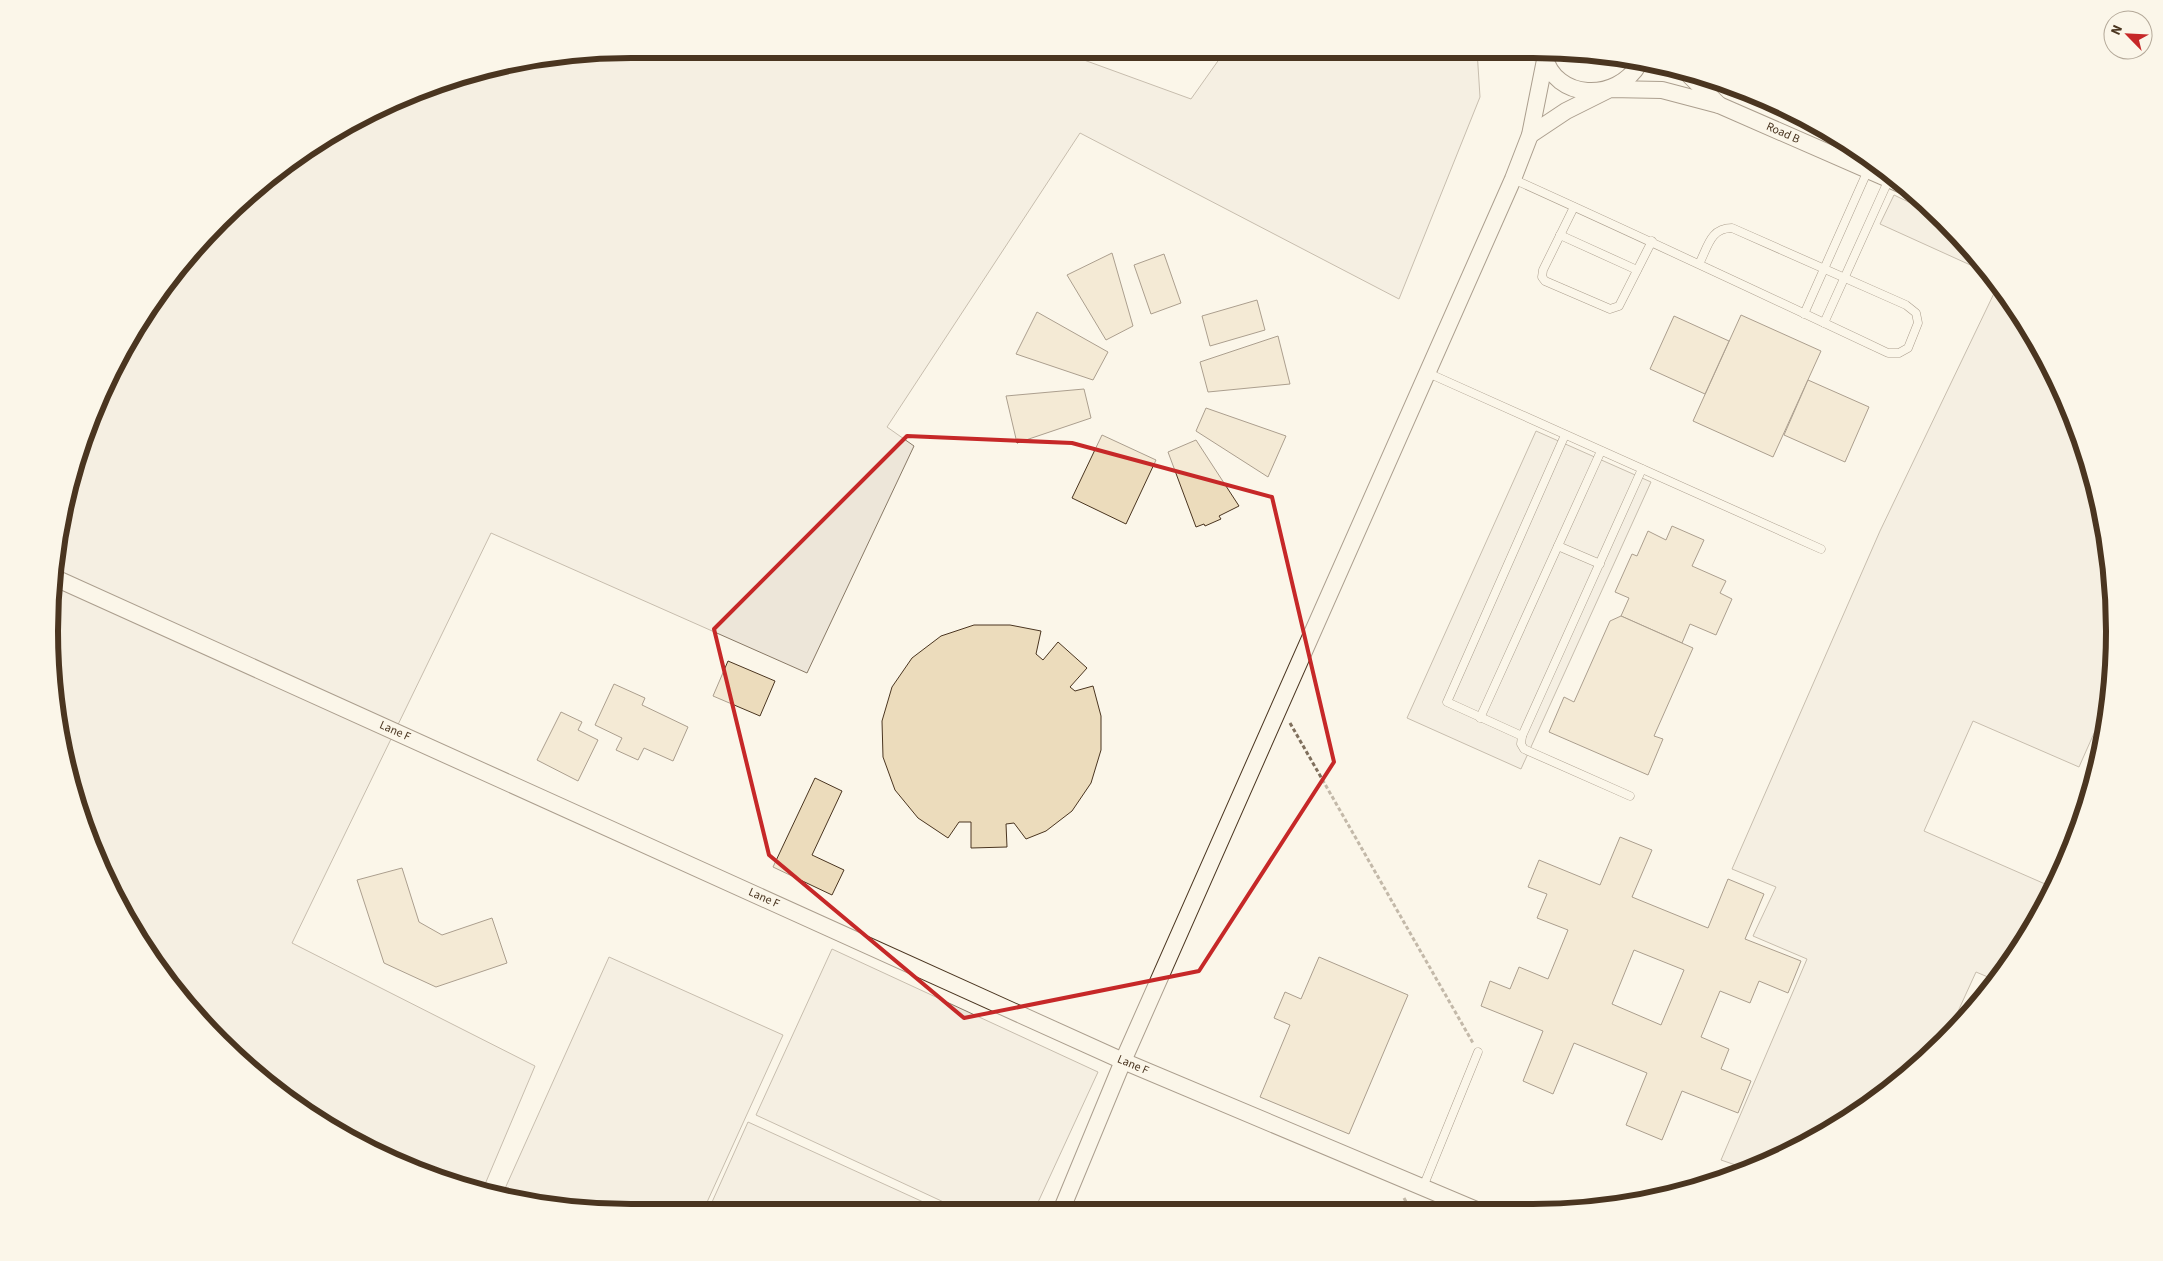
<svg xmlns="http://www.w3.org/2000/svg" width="2163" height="1261" font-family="'Source Sans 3',sans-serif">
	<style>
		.green { fill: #ede6d9; stroke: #887966 }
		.parking { fill: #ede7d9; stroke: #887966 }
		.building { fill: #ecdcbc; stroke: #4a3520; fill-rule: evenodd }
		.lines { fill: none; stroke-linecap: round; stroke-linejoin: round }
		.lane-casing { stroke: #4a3520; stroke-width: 9 }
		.street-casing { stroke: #4a3520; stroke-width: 18 }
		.path { stroke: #7f6f5c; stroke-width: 3; stroke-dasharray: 4 2.5; stroke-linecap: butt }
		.lane { stroke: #fbf6e9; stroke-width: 8 }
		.street { stroke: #fbf6e9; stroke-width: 16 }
		.marked { fill: none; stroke: #c62828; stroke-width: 4; stroke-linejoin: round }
		.labels { text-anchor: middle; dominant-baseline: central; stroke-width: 4; stroke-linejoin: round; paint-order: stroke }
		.street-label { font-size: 12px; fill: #4a3520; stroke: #fbf6e9 }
		.rim { fill: none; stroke: #4a3520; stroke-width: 6 }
	</style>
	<rect width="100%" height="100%" fill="#fbf6e9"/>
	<g class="green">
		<polygon points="1477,50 1480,97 1399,299 1080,133 887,427 914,446 807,673 491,533 292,943 535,1066 483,1189 443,1181 308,1114 247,1068 169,985 93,853 60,744 50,668 54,555 69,480 109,373 147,307 219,219 277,169 373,109 444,80 554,54 1062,52 1191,99 1225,51"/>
		<polygon points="1894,195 1944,219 1988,273 1880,224"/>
		<polygon points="1998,285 2016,307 2070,408 2103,517 2114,630 2107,704 2079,767 1973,721 1924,831 2052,887 2016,953 1995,980 1976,972 1944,1042 1824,1134 1747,1169 1721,1160 1807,959 1753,936 1776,887 1732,869 1880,531"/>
		<polygon points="832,949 1098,1072 1034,1211 963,1211 756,1115"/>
		<polygon points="609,957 783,1035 703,1211 592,1211 503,1193"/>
		<polygon points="748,1122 943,1211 708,1211"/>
	</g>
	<polygon class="parking" points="1536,431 1651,482 1521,769 1407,718"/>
	<g class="building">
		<polygon points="1112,253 1133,326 1106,340 1067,275"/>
		<polygon points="1164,254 1181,303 1151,314 1134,265"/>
		<polygon points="1257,300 1265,330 1210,346 1202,316"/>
		<polygon points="1037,312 1108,352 1093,380 1016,354"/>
		<polygon points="1741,315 1821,351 1773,457 1693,421"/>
		<polygon points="1674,316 1729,341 1705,394 1650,369"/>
		<polygon points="1278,336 1290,384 1208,392 1200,362"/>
		<polygon points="1808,380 1869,407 1845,462 1784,435"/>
		<polygon points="1084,389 1091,418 1017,443 1006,396"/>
		<polygon points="1206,408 1286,436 1268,477 1196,431"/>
		<polygon points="1102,435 1156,460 1126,524 1072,498"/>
		<polygon points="1196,440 1239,506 1219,516 1221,519 1205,526 1204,524 1196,527 1168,452"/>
		<polygon points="1672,526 1704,540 1692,566 1726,581 1720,593 1732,599 1716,635 1690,624 1682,643 1621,616 1629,598 1615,592 1632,554 1637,556 1648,531 1666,540"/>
		<polygon points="1621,616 1693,648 1654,736 1663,739 1648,775 1549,732 1564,697 1574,702 1610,621"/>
		<polygon points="974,625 1010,625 1041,631 1036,654 1043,660 1058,642 1087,668 1070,687 1075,691 1093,686 1101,716 1101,750 1091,783 1072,811 1046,831 1026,839 1014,823 1006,824 1007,847 971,848 971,822 959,822 948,838 918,818 895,790 883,757 882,721 892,687 912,658 941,636"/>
		<polygon points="728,661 775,681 760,716 713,696"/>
		<polygon points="614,684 645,698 642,705 688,727 673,761 644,748 638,760 616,750 622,738 595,725"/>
		<polygon points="561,712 582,722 578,730 598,740 578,781 537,760"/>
		<polygon points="815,778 842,791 812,855 844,870 832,895 773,867"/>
		<path d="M1620,837L1652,850L1632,897L1708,928L1728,879L1764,894L1745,939L1801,961L1788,993L1759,981L1750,1003L1720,991L1701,1037L1729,1049L1721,1069L1751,1081L1738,1113L1682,1091L1662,1140L1626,1125L1647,1073L1574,1043L1553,1094L1523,1081L1543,1031L1481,1006L1490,981L1510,989L1519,967L1548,979L1568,930L1537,918L1547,894L1528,887L1539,860L1600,885ZM1634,950L1684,970L1661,1025L1612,1004Z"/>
		<polygon points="402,868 419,922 442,935 492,918 507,963 436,987 384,963 357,880"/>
		<polygon points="1319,957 1408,995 1349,1134 1260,1097 1290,1025 1274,1018 1285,992 1301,999"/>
	</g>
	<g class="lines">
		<g class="lane-casing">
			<g id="lane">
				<polyline points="1701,87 1711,78"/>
				<path d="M1513,179C1639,236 1763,294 1888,353H1899L1908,348L1918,323L1916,313L1906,305L1732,228C1710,228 1708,247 1699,264"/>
				<polyline points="1574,207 1543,270 1542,277 1545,281 1610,309 1619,306 1652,241"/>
				<polyline points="1560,235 1637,270"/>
				<polyline points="1804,314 1868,170"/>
				<polyline points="1824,323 1889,179"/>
				<polyline points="1428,373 1821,549"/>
				<polyline points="1558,546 1600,564"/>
				<polyline points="1480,718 1601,451"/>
				<polyline points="1522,736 1447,702 1565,435"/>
				<polyline points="1630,796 1524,749 1521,744 1522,736 1642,469"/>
				<polyline points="1423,1187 1478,1052"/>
			</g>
		</g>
		<g class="street-casing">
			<g id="street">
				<path d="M1544,55C1555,101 1617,102 1639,64"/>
				<polyline points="1687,73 1719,105"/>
				<polyline points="1530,135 1566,111 1610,89 1662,90 1719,105 1902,185"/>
				<polyline points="53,577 1123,1061 1479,1211"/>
				<polyline points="1061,1211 1123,1061 1513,179 1530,135 1545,60"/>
			</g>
		</g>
		<g class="path">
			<polyline points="1290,723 1473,1043"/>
			<polyline points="1404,1198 1411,1211"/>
		</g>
		<use href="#lane" class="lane"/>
		<use href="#street" class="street"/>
	</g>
	<path d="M0 0H2163V1261H0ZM907,436L1072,443L1272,497L1334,762L1199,971L964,1018L769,855L714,629Z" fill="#fbf6e9" fill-opacity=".55" fill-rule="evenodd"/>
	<path class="marked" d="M907,436L1072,443L1272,497L1334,762L1199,971L964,1018L769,855L714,629Z"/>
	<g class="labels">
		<g class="street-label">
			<text transform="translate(1783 133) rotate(24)">Road B</text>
			<text transform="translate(395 731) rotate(24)">Lane F</text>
			<text transform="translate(764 898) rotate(24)">Lane F</text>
			<text transform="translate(1133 1065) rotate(23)">Lane F</text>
		</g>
	</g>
	<path d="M0 0H2163V1261H0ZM631 58H1533A573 573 0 0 1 2106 631V631A573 573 0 0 1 1533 1204H631A573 573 0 0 1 58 631V631A573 573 0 0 1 631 58Z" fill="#fbf6e9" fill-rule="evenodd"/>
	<path class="rim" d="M631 58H1533A573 573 0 0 1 2106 631V631A573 573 0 0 1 1533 1204H631A573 573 0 0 1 58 631V631A573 573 0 0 1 631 58Z"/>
	<g transform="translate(2128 35) rotate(294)"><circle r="24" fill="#fbf6e9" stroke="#b4a999"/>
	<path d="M0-4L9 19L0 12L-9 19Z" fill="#c62828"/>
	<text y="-8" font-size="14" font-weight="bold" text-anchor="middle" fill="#4a3520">N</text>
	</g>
</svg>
